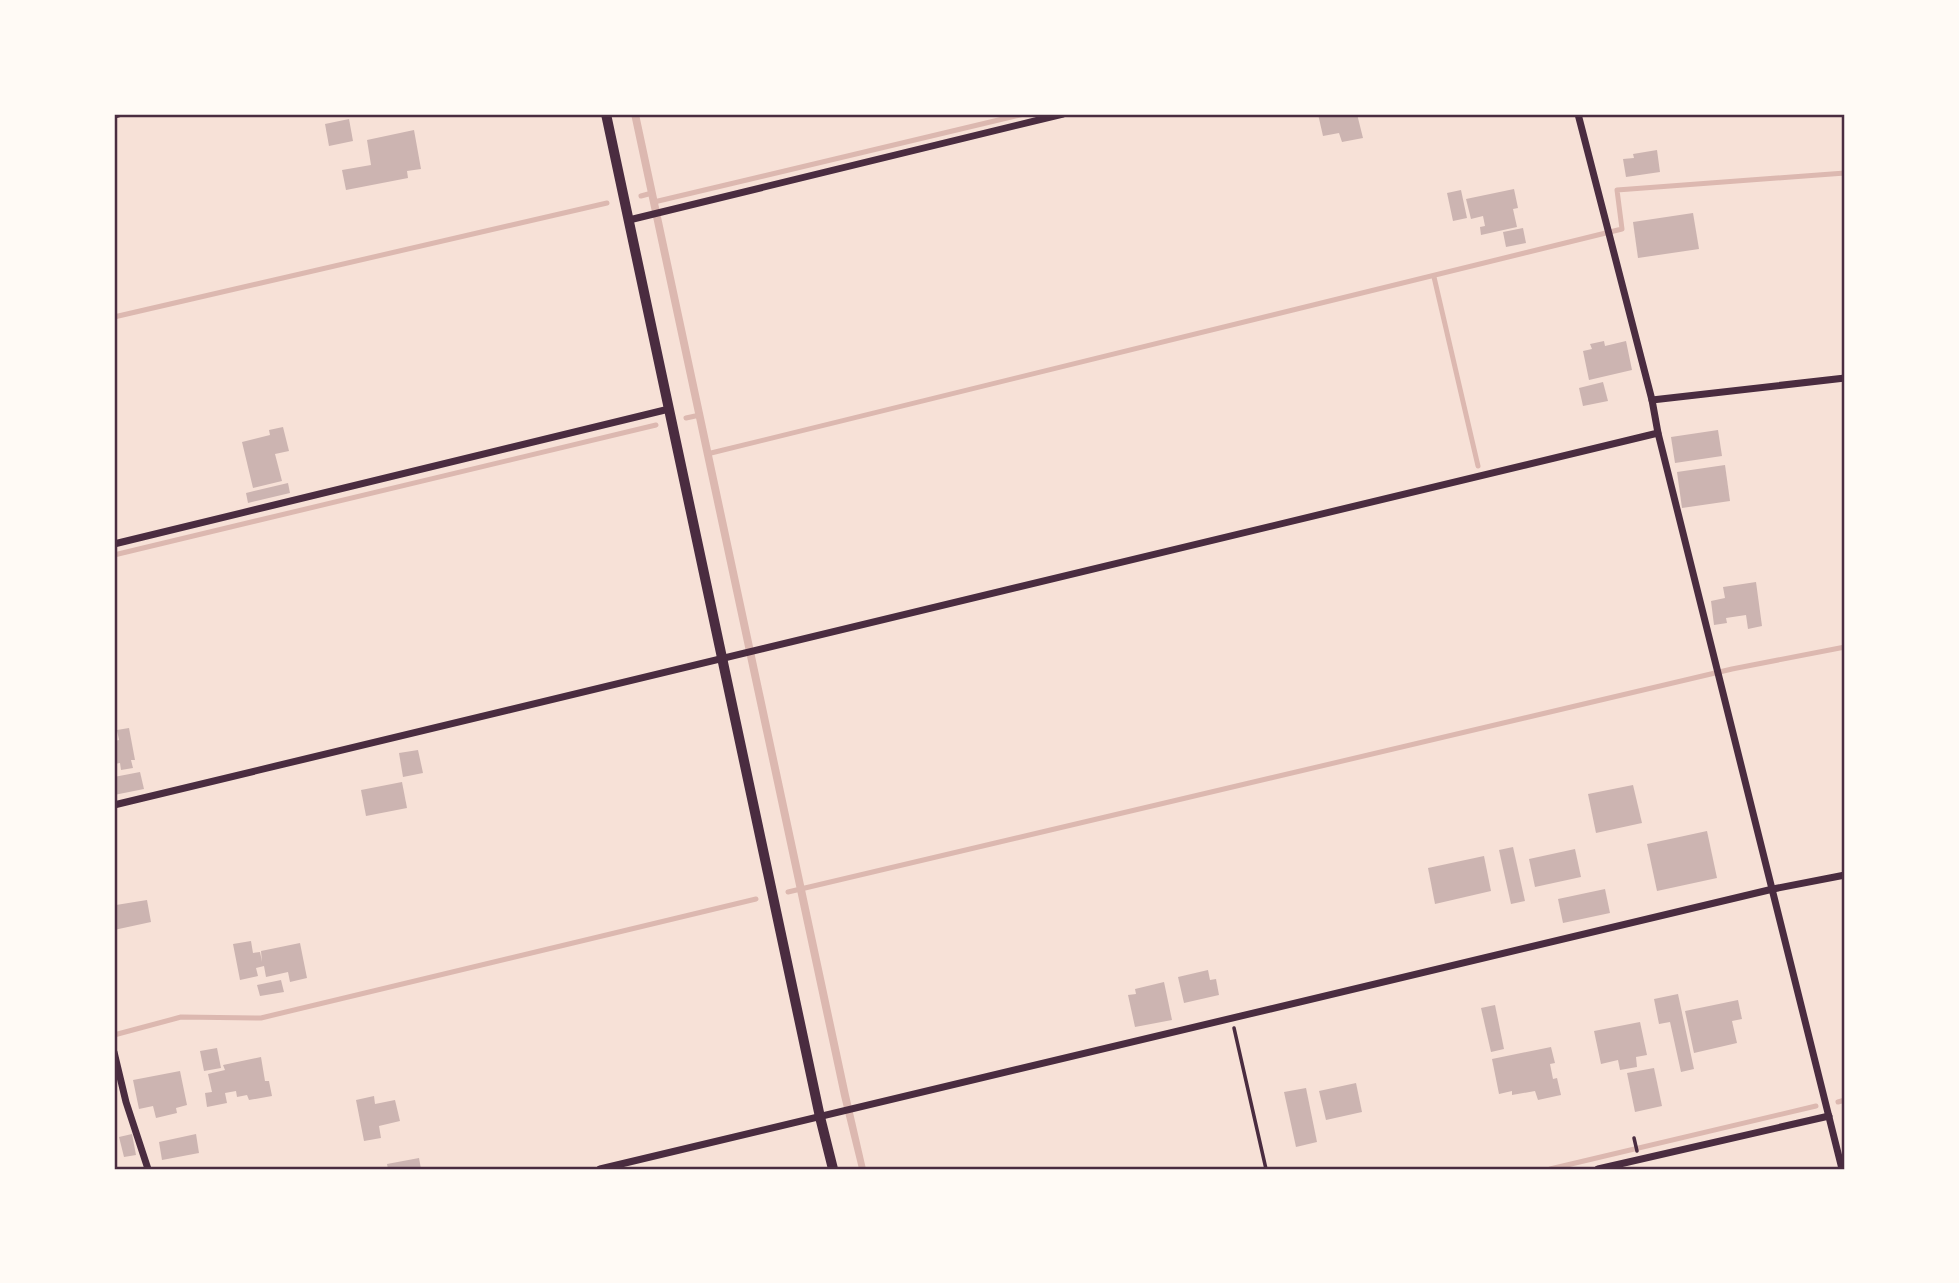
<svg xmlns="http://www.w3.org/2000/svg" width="1959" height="1283" font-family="'Varela Round',sans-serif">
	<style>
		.water { fill: #dcb8b0 }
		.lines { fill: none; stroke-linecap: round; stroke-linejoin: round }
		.stream { stroke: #dcb8b0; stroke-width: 5 }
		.building { fill: #ccb4b1 }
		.path { stroke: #4a2c40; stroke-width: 3.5 }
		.minor { stroke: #4a2c40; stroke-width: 7 }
		.tertiary { stroke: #4a2c40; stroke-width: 10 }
		.neatline { fill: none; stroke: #4a2c40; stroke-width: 2.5 }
	</style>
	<rect width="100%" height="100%" fill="#f7e1d7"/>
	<polygon class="water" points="631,114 639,114 849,1095 866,1169 859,1169 841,1096"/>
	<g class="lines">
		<g class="stream">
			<polyline points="641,196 652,193"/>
			<polyline points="654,202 1024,114"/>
			<polyline points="1434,277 1478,466"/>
			<polyline points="114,317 607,203"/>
			<polyline points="686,418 700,415"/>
			<polyline points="707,454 1622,229 1617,190 1845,173"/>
			<polyline points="114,555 656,425"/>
			<polyline points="788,892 1732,669 1845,647"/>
			<polyline points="114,1035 181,1017 261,1018 756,899"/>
			<polyline points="1838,1102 1845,1100"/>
			<polyline points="1550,1169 1816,1106"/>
		</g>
	</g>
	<g class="building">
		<polygon points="1318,114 1357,114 1363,138 1342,142 1339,133 1323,136"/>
		<polygon points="349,119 353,141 329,146 325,124"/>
		<polygon points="414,130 421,169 407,171 408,178 346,190 342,170 371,165 367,140"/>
		<polygon points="1657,150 1660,172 1626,177 1623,159 1634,158 1633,154"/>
		<polygon points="1514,189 1518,208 1513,209 1517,227 1481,235 1480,227 1485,226 1483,216 1471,219 1466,199"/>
		<polygon points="1461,190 1467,218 1453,221 1447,193"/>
		<polygon points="1693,213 1699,249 1638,258 1633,222"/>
		<polygon points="1523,228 1526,243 1506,247 1503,232"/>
		<polygon points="1604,341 1605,346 1626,341 1632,370 1589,380 1583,351 1592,349 1590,344"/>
		<polygon points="1603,382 1608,401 1583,406 1579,388"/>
		<polygon points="283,427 289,451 275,454 282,481 253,488 242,442 270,435 269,430"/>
		<polygon points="1718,430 1722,456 1675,463 1671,437"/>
		<polygon points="1725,465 1730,501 1682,508 1677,472"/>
		<polygon points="288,483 290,493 248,503 246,493"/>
		<polygon points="1756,582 1762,626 1748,629 1746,615 1726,618 1727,623 1714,625 1711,601 1725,598 1723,587"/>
		<polygon points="129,728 135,760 131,760 133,768 121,770 120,763 114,764 114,741 119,740 117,730"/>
		<polygon points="418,750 423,773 403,777 399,753"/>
		<polygon points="140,772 144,789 114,795 114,777"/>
		<polygon points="402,782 407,808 366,816 361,790"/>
		<polygon points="1633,785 1642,823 1596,833 1588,794"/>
		<polygon points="1707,831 1717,878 1657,891 1647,844"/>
		<polygon points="1513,847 1525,901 1511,904 1499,850"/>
		<polygon points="1575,849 1581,877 1535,887 1529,859"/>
		<polygon points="1484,856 1491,891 1435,904 1428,868"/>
		<polygon points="1605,889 1610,913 1563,923 1558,899"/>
		<polygon points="147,900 151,922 114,930 114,910 117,910 116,905"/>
		<polygon points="251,941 253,953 260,952 262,962 261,951 300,943 307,978 290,982 288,972 266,977 264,966 256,968 258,976 240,980 233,944"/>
		<polygon points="1208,970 1210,980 1216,979 1219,995 1184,1003 1178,977"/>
		<polygon points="281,980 284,992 260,996 257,985"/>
		<polygon points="1164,982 1172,1020 1135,1027 1128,995 1136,994 1135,989"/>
		<polygon points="1678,994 1694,1069 1681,1072 1670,1022 1659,1024 1654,999"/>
		<polygon points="1738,1000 1742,1019 1732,1021 1737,1043 1694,1053 1685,1011"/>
		<polygon points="1495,1005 1504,1049 1491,1052 1481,1008"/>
		<polygon points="1640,1022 1647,1055 1636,1057 1637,1067 1620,1070 1618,1060 1601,1064 1594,1031"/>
		<polygon points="1551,1047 1555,1063 1550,1064 1553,1079 1557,1078 1561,1095 1538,1100 1535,1091 1512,1095 1512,1091 1499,1094 1492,1059"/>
		<polygon points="217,1048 221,1068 204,1071 200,1051"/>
		<polygon points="261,1057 265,1081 269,1081 272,1096 249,1100 247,1095 237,1097 236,1091 225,1093 227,1103 207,1107 205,1093 212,1092 208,1074 225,1070 223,1065"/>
		<polygon points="1654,1068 1662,1106 1635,1112 1627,1073"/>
		<polygon points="180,1071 187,1105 176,1108 177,1113 156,1118 153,1106 139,1109 133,1080"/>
		<polygon points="1356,1083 1362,1112 1326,1120 1319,1091"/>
		<polygon points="1306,1088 1317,1142 1296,1147 1284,1092"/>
		<polygon points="374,1096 375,1104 395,1100 400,1121 379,1126 381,1138 364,1141 356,1100"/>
		<polygon points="132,1134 136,1155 124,1157 119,1137"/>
		<polygon points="196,1134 199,1153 162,1160 159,1142"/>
		<polygon points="419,1158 421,1169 388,1169 387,1164"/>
	</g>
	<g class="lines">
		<g class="path">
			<polyline points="1234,1028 1266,1169"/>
			<polyline points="1634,1138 1637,1151"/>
		</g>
		<g class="minor">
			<polyline points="1578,114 1652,400 1658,433 1842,1169"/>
			<polyline points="114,115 118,114"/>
			<polyline points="629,220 1063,114"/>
			<polyline points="1652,400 1845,378"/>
			<polyline points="114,544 669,409"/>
			<polyline points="114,805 1658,433"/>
			<polyline points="114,1052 126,1102 148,1169"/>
			<polyline points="600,1169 1773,889 1845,875"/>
			<polyline points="1598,1169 1829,1116"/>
		</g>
		<polyline class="tertiary" points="606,114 820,1117 833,1169"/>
	</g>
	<rect width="1959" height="1283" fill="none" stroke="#fffaf5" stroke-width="231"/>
	<rect x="116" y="116" width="1727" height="1052" class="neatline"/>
</svg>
